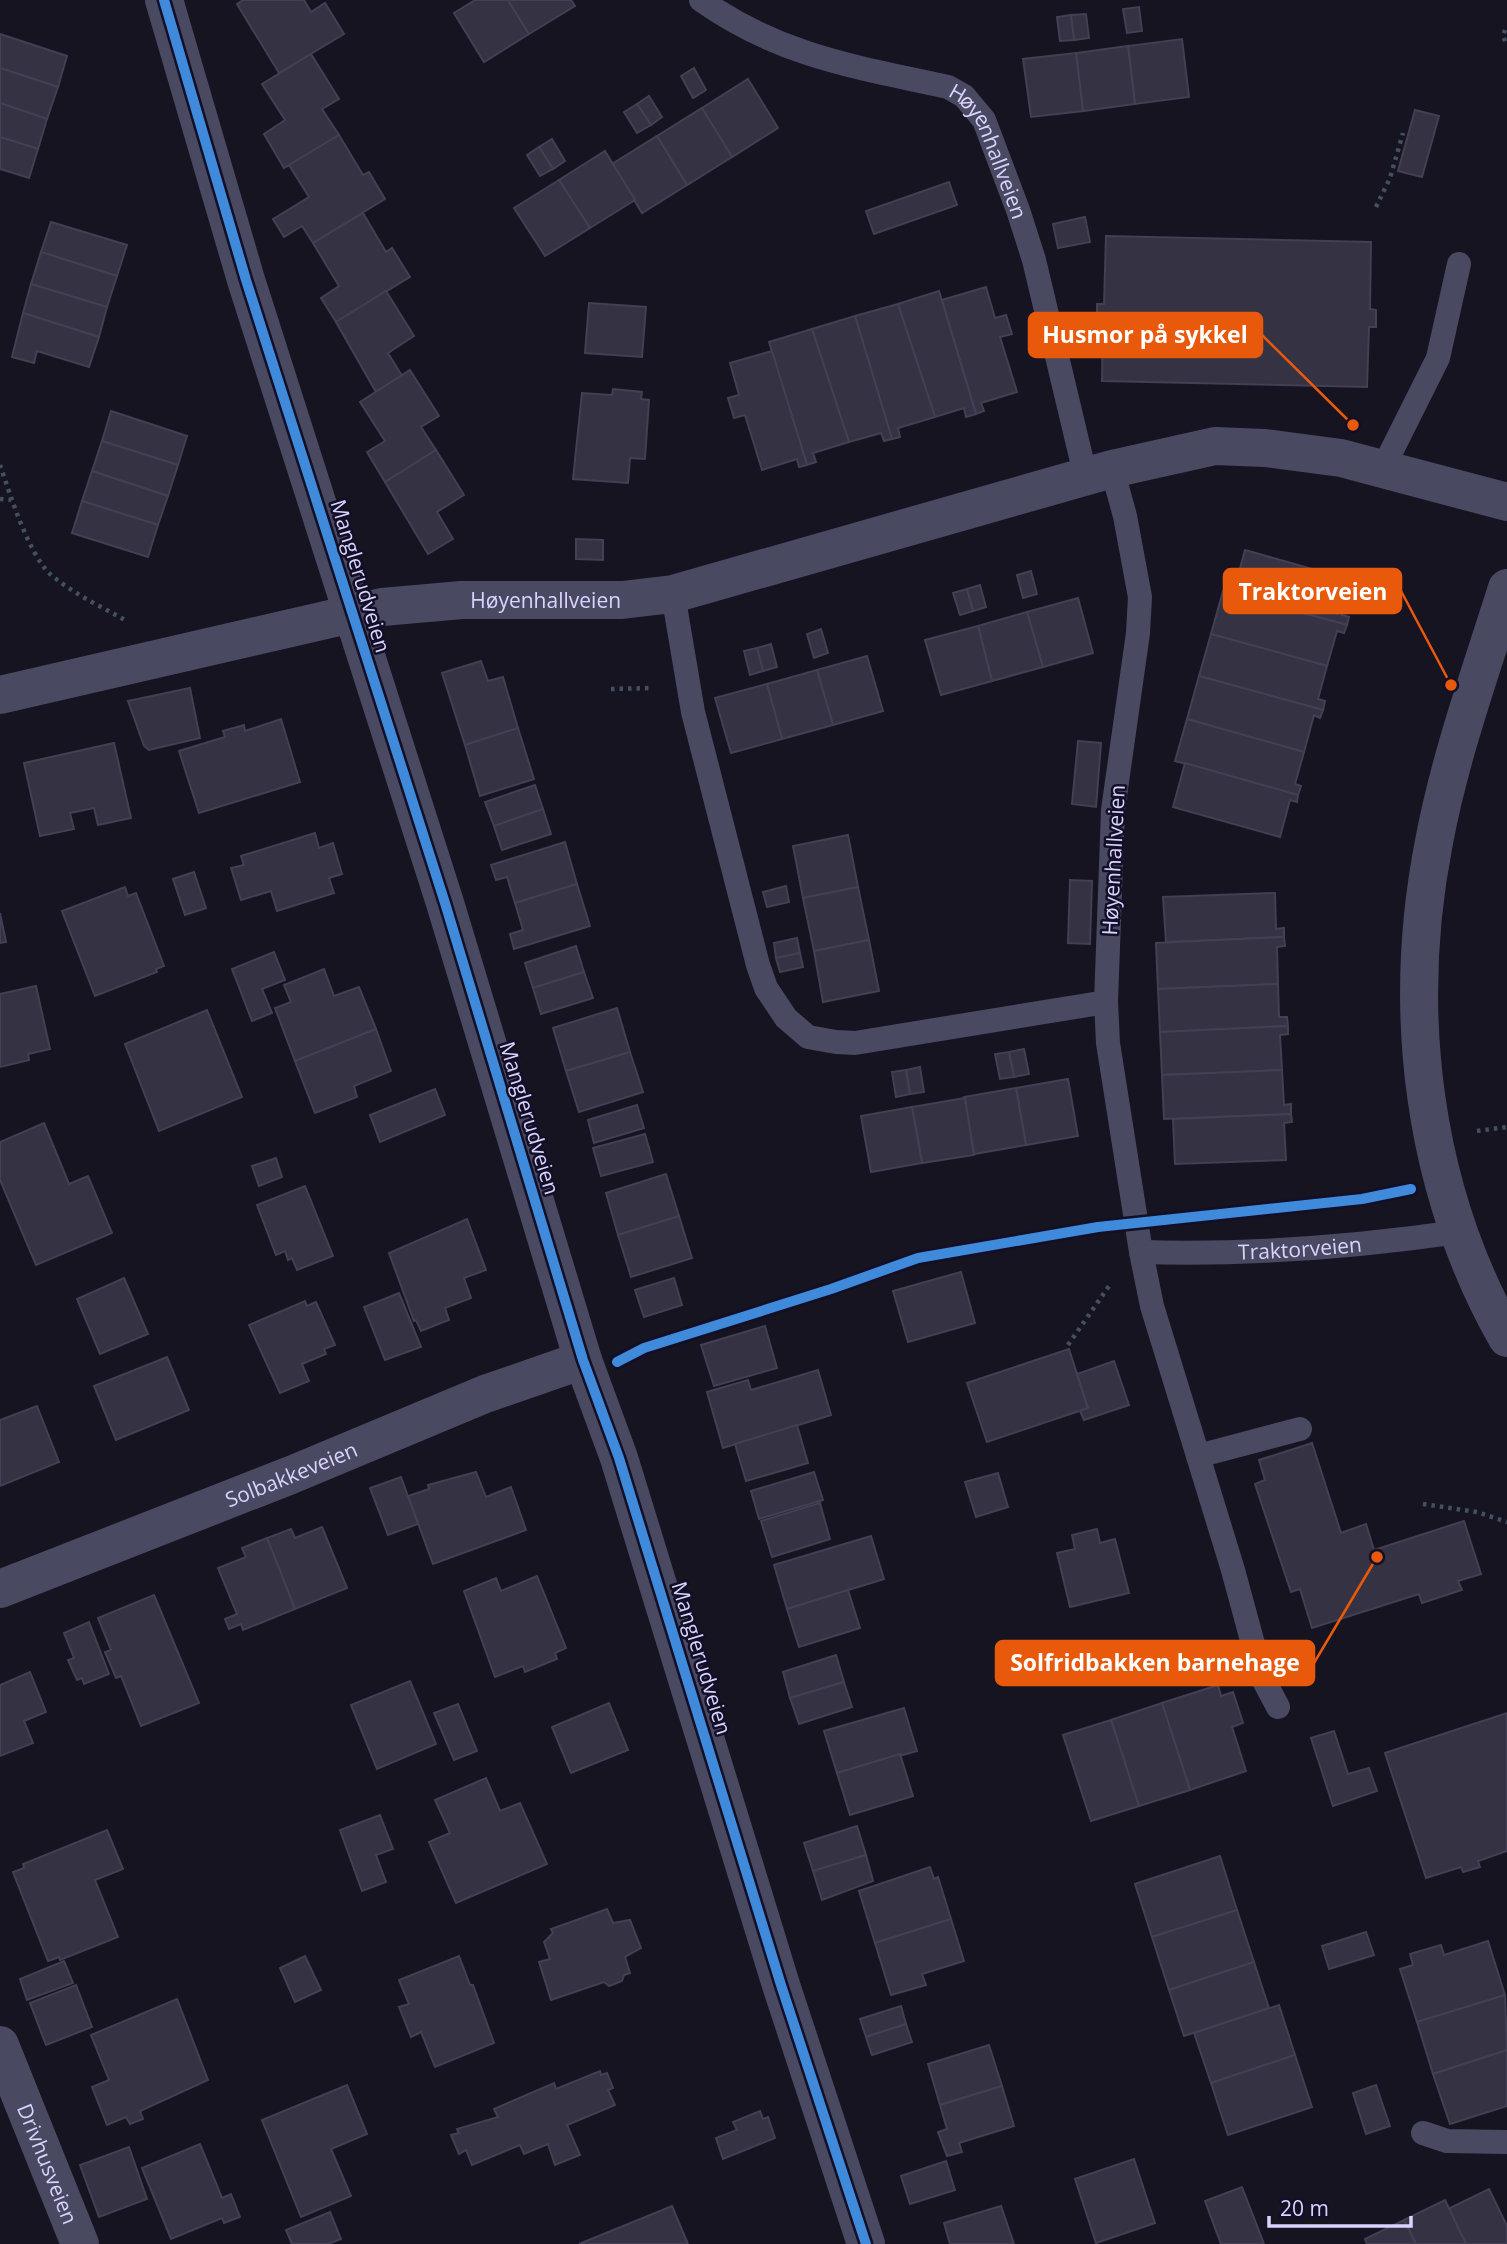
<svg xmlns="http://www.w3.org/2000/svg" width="1507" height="2244" font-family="'Open Sans',sans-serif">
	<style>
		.building { fill: #343243; stroke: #433f54; stroke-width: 2 }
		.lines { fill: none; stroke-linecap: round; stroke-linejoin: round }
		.path { stroke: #44505f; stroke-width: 4.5; stroke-dasharray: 3.5 5; stroke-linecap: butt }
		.lane { stroke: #4a4962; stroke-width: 24 }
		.street { stroke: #4a4962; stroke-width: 38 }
		.cycleway-casing { stroke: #130f26; stroke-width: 15 }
		.cycleway { stroke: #408adc; stroke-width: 10 }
		.labels { text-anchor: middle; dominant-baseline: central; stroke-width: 5; stroke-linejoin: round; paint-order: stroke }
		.street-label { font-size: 21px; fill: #d9d4ff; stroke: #130f26 }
		.leader { fill: none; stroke: #e8590c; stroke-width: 2.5 }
		.callout-dot { fill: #e8590c; stroke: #130f26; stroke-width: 2.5 }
		.callout { fill: #e8590c; stroke: #e8590c; stroke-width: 2.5 }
		.callout-label { font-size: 23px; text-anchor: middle; font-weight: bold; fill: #fff }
	</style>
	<rect width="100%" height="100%" fill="#161421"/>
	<g class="building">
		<polygon points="243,0 304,0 311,12 325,3 344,34 279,73 237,4"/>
		<polygon points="475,0 508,0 529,34 484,62 454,13"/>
		<polygon points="508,0 571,0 575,6 529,34"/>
		<polygon points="1139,7 1142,31 1127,33 1123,9"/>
		<polygon points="1086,14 1089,38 1074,40 1071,15"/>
		<polygon points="1071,15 1074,40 1060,41 1057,17"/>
		<polygon points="0,34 67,56 58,87 0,68"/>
		<polygon points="1182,39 1189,97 1135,104 1128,46"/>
		<polygon points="1128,46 1135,104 1083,111 1076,53"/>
		<polygon points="1076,53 1083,111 1031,117 1023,59"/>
		<polygon points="311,54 339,99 322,109 339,135 284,168 264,134 285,120 262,84"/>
		<polygon points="0,68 58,87 47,119 0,103"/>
		<polygon points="694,68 706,90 693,98 681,76"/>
		<polygon points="748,79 778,128 732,157 702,108"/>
		<polygon points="649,96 662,117 651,125 637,104"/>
		<polygon points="0,103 47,119 38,149 0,137"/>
		<polygon points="637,104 651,125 637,133 624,112"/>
		<polygon points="702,108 732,157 687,185 657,136"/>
		<polygon points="1415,110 1439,116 1422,177 1398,171"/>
		<polygon points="339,135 363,175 369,172 385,199 313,243 302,226 284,237 273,219 309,197 289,165"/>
		<polygon points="657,136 687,185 642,213 612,164"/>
		<polygon points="0,137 38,149 29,178 0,169"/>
		<polygon points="552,139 565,161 553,169 539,147"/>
		<polygon points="539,147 553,169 540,176 527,155"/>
		<polygon points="605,151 635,200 590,228 559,180"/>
		<polygon points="559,180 590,228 545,256 514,208"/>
		<polygon points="949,182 957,205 874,234 866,211"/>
		<polygon points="363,213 386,252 392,248 410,277 336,322 321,298 339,286 313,243"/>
		<polygon points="1085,217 1090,242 1058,248 1053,224"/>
		<polygon points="51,222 127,245 117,276 41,252"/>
		<polygon points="1106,236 1371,242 1370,309 1376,310 1376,327 1369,327 1367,387 1102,381 1103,321 1097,321 1097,304 1104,304"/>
		<polygon points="41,252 117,276 107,307 31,284"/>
		<polygon points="31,284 107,307 99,337 23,313"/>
		<polygon points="986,287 995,318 1006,315 1012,334 1000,337 1017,392 981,403 984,411 976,414 942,300"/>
		<polygon points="386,291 414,336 388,353 402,376 376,392 336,322"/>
		<polygon points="939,291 976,414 966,417 964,408 935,417 898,304"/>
		<polygon points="589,303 646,307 642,357 585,353"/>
		<polygon points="898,304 935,417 898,428 900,437 892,439 855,316"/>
		<polygon points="23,313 99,337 89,367 37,351 34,363 12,357"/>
		<polygon points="855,316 892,439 884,441 881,433 849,442 812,329"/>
		<polygon points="812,329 849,442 813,453 816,462 807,465 769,342"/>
		<polygon points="772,351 807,465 799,467 797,459 762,470 745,415 734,418 728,398 739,395 730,363"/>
		<polygon points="410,370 439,416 421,427 436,450 385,482 367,452 385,441 360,402"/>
		<polygon points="613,389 642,392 641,399 649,400 645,459 630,458 628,483 573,479 582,393 612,395"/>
		<polygon points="111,411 187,436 178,465 102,441"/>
		<polygon points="102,441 178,465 168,496 92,471"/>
		<polygon points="436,450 464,495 437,512 453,539 428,554 385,482"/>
		<polygon points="92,471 168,496 158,525 82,501"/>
		<polygon points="82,501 158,525 148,557 72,533"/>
		<polygon points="576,539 603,540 603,560 576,559"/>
		<polygon points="1245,550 1351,580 1342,615 1349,617 1347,625 1233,594"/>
		<polygon points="1031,571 1037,594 1023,598 1017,575"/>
		<polygon points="980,585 986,607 973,611 967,589"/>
		<polygon points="967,589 973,611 960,615 953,593"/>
		<polygon points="1223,591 1347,625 1344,633 1337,631 1327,666 1211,634"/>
		<polygon points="1078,598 1093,653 1043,667 1027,612"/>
		<polygon points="1027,612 1043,667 992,681 978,626"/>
		<polygon points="978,626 992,681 941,695 925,640"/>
		<polygon points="821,629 828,653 814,658 807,634"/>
		<polygon points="1211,634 1327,666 1318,699 1325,701 1323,710 1199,676"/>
		<polygon points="771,644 777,667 763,671 757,648"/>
		<polygon points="757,648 763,671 750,675 744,651"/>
		<polygon points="867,656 883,711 833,725 817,670"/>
		<polygon points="481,661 488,681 503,677 518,728 465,745 442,673"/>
		<polygon points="817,670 833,725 782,739 767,684"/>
		<polygon points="1199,676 1323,710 1320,718 1314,715 1304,752 1187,719"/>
		<polygon points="767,684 782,739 731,753 715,698"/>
		<polygon points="190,688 200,738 149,750 144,746 128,701"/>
		<polygon points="281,719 300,782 199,813 179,751 225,737 223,731 244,725 245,731"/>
		<polygon points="1187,719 1304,752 1295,784 1301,786 1298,795 1175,761"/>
		<polygon points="518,728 534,779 480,796 465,745"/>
		<polygon points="1078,741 1101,743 1096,807 1072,804"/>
		<polygon points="114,743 131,818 98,825 94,808 70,813 74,829 40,836 24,763"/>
		<polygon points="1185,763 1298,795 1297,802 1290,800 1280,837 1173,807"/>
		<polygon points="535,785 543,809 494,826 485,802"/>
		<polygon points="543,809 551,834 502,850 494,826"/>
		<polygon points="315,833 319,848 333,843 342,874 329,878 334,893 277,911 271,891 241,900 231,868 244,865 241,856"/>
		<polygon points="848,835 858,887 803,898 793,846"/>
		<polygon points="565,842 577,884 515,903 507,877 496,880 491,865"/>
		<polygon points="194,872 206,908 185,915 173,879"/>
		<polygon points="1070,880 1092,881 1090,944 1068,943"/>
		<polygon points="577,884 590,926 514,949 510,934 523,930 515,903"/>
		<polygon points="786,886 789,902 767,907 763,892"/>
		<polygon points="125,887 128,896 136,893 164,966 156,969 157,972 95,996 62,911"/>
		<polygon points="858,887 869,940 814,951 803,898"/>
		<polygon points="1275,893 1276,929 1284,928 1284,937 1166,942 1163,897"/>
		<polygon points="0,913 6,942 0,943"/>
		<polygon points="1284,937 1285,946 1277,947 1278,984 1158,989 1156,943"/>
		<polygon points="797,938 800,953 776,958 774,943"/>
		<polygon points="869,940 879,991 823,1002 814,951"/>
		<polygon points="576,946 584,972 533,988 525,963"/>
		<polygon points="274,952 285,980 262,989 272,1013 252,1021 232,969"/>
		<polygon points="800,953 803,967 780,972 776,958"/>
		<polygon points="324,969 334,996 359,987 376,1029 295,1061 275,1008 291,1002 284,985"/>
		<polygon points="584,972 593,998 541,1014 533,988"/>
		<polygon points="1278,984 1279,1017 1287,1017 1288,1026 1160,1032 1158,989"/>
		<polygon points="36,986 50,1049 28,1054 29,1060 0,1067 0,994"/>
		<polygon points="617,1008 630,1052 566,1071 553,1028"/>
		<polygon points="207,1010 242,1097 159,1131 125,1044"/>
		<polygon points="1288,1026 1288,1034 1280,1035 1282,1070 1162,1075 1160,1032"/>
		<polygon points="376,1029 391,1071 354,1086 357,1097 315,1113 295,1061"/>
		<polygon points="1024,1049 1029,1074 1014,1077 1009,1052"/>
		<polygon points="630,1052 643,1092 579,1112 566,1071"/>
		<polygon points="1009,1052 1014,1077 1000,1079 995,1054"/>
		<polygon points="920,1067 924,1092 910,1094 906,1070"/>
		<polygon points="906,1070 910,1094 896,1097 892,1072"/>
		<polygon points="1282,1070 1284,1105 1291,1104 1291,1114 1164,1119 1162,1075"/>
		<polygon points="1068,1079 1078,1136 1026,1145 1016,1088"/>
		<polygon points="1016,1088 1026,1145 974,1154 964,1097"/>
		<polygon points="435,1089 445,1115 380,1142 370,1115"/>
		<polygon points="965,1098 974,1155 922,1163 912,1107"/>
		<polygon points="637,1105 644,1128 594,1143 588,1120"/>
		<polygon points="912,1107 922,1163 871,1172 861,1116"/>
		<polygon points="1291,1114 1292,1122 1284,1123 1286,1160 1175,1164 1173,1119"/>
		<polygon points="44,1123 69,1184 88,1176 112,1233 36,1265 0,1180 0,1142"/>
		<polygon points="645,1134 653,1162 601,1176 593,1148"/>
		<polygon points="276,1158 282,1177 259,1186 252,1166"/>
		<polygon points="666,1174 679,1216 618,1235 606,1193"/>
		<polygon points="305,1186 333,1256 297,1270 292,1258 288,1260 285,1251 276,1255 257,1205"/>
		<polygon points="679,1216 692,1258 631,1277 618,1235"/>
		<polygon points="467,1219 486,1270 464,1278 471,1298 445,1308 449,1320 421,1331 416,1320 414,1321 389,1253"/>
		<polygon points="961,1272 975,1323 908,1342 893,1291"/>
		<polygon points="124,1278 148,1334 100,1354 77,1299"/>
		<polygon points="674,1278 682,1305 644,1317 635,1290"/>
		<polygon points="399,1293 421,1347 385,1360 364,1307"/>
		<polygon points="305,1301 307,1306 316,1302 335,1345 324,1349 326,1354 302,1364 309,1381 280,1393 249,1325"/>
		<polygon points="765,1326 777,1368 714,1386 701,1345"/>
		<polygon points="1069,1349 1088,1408 987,1442 967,1383"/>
		<polygon points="167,1357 189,1410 116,1440 94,1386"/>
		<polygon points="1114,1361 1129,1405 1084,1420 1080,1411 1088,1408 1077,1374"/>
		<polygon points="818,1370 831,1415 723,1448 707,1392 748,1380 751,1390"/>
		<polygon points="37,1406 59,1462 0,1486 0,1420"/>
		<polygon points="797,1425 808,1463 746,1481 735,1444"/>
		<polygon points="1312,1443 1341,1533 1366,1524 1374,1550 1464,1521 1481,1574 1458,1581 1462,1590 1422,1603 1419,1594 1312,1628 1300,1589 1291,1592 1255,1484 1265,1480 1259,1460"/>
		<polygon points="476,1472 486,1497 511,1487 526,1530 433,1564 408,1496 429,1489 428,1485"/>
		<polygon points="814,1472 823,1500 759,1519 751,1491"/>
		<polygon points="998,1473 1008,1507 976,1517 965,1482"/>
		<polygon points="401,1477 418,1524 388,1535 370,1488"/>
		<polygon points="820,1503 830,1539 772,1557 761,1521"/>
		<polygon points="322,1527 347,1588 295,1609 267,1538 291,1529 295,1538"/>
		<polygon points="1097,1529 1100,1543 1115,1539 1129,1593 1070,1607 1057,1553 1075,1549 1072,1535"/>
		<polygon points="871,1536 884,1579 787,1609 774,1565"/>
		<polygon points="267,1538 295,1609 243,1630 241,1624 229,1629 225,1619 237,1614 218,1568 246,1557 242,1548"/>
		<polygon points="537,1576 566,1648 555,1653 557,1659 525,1672 523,1666 495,1677 464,1591 496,1578 501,1591"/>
		<polygon points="848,1590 860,1628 799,1647 787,1609"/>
		<polygon points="154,1595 199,1703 141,1726 121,1676 116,1678 105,1652 111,1650 98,1618"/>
		<polygon points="89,1622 109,1674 84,1684 82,1678 77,1680 68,1660 74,1658 64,1633"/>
		<polygon points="836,1655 844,1682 790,1698 783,1672"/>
		<polygon points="30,1672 46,1712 24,1721 33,1743 0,1756 0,1685"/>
		<polygon points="410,1681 436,1744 377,1769 351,1705"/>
		<polygon points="844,1682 852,1707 799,1724 790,1698"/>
		<polygon points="1218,1685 1221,1696 1233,1692 1243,1723 1232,1727 1246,1771 1190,1790 1162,1703"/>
		<polygon points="609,1703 628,1750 571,1773 552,1727"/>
		<polygon points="1162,1703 1190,1790 1139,1806 1111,1720"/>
		<polygon points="458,1704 477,1751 454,1760 434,1713"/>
		<polygon points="904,1708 917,1751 837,1773 824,1731"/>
		<polygon points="1507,1713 1507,1851 1478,1861 1480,1867 1463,1872 1461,1867 1426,1878 1385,1753"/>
		<polygon points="1111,1720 1139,1806 1091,1821 1063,1735"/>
		<polygon points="1334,1731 1348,1774 1369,1768 1377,1791 1333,1806 1311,1738"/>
		<polygon points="900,1754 913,1796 850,1815 837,1773"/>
		<polygon points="486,1778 500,1811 520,1803 547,1864 456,1903 429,1842 450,1833 435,1800"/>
		<polygon points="380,1815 393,1849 376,1855 386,1882 362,1891 340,1830"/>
		<polygon points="857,1826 866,1855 813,1871 804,1843"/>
		<polygon points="107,1830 123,1869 95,1880 118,1937 60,1960 59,1957 48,1961 13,1872 24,1868 23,1864"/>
		<polygon points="866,1855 873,1881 822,1900 813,1871"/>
		<polygon points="1220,1856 1237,1910 1152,1937 1135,1884"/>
		<polygon points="930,1867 934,1879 938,1877 951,1919 875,1943 859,1891"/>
		<polygon points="607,1909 613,1923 630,1920 641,1948 625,1957 630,1973 624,1975 622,1981 609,1986 604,1982 551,2000 539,1962 550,1959 544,1942 553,1933 551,1929"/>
		<polygon points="1237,1910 1254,1962 1169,1990 1152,1937"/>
		<polygon points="951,1919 964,1961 922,1974 926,1985 891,1995 875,1943"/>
		<polygon points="1366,1932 1374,1955 1329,1969 1322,1946"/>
		<polygon points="1488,1941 1505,1995 1417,2022 1400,1969 1413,1965 1410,1954 1441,1945 1444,1955"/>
		<polygon points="305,1956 321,1990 295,2002 280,1968"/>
		<polygon points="459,1956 470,1985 473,1985 494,2043 435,2067 421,2032 411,2037 399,2007 409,2004 399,1980"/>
		<polygon points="64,1961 73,1983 27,2000 20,1979"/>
		<polygon points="1254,1962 1269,2008 1184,2036 1169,1990"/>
		<polygon points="76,1985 92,2027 46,2045 30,2003"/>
		<polygon points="1505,1995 1507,2050 1433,2074 1417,2022"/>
		<polygon points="177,1999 208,2080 140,2111 143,2119 130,2124 126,2117 107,2125 92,2087 109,2080 91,2035"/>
		<polygon points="1279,2005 1295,2055 1211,2083 1194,2033"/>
		<polygon points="901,2006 906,2024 866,2037 860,2019"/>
		<polygon points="906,2024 912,2042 872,2055 866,2037"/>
		<polygon points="989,2045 1002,2086 940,2105 928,2064"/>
		<polygon points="1507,2050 1507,2106 1450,2124 1433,2074"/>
		<polygon points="1295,2055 1312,2107 1228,2135 1211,2083"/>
		<polygon points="600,2071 601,2075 607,2073 613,2088 608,2090 615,2105 567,2125 580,2155 555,2165 548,2144 524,2154 520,2145 472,2165 466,2150 459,2154 451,2135 459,2133 457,2129 498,2117 494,2109 554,2083 556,2089"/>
		<polygon points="347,2085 367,2134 331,2149 351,2196 301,2217 262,2120"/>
		<polygon points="1376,2085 1390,2126 1366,2134 1353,2093"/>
		<polygon points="1002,2086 1014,2126 959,2143 962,2152 947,2156 938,2132 947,2129 940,2105"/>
		<polygon points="760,2111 763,2119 768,2117 775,2138 723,2159 716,2138 737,2130 733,2122"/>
		<polygon points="200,2144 222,2198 231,2194 240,2217 224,2223 222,2218 171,2239 142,2168"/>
		<polygon points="129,2147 147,2199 99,2217 80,2165"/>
		<polygon points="1134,2159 1155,2223 1096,2243 1075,2179"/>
		<polygon points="946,2161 955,2190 910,2204 901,2176"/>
		<polygon points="1242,2187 1264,2244 1221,2244 1205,2201"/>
		<polygon points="1489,2189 1507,2226 1507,2244 1466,2244 1448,2209"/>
		<polygon points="1445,2200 1466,2244 1416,2244 1404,2220"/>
		<polygon points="672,2206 688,2244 579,2244"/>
		<polygon points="1001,2206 1014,2244 950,2244 944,2223"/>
		<polygon points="330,2212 341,2239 328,2244 292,2244 286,2230"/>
		<polygon points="1404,2220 1416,2244 1367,2244 1365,2239"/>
	</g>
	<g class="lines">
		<g class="path">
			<polyline points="1505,30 1503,36 1507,46"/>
			<polyline points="1376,207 1390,178 1403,133"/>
			<path d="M0,465C10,494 28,553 50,574C72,593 100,606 125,620"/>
			<polyline points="0,499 11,500"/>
			<polyline points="611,689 653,688"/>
			<polyline points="1477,1131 1507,1127"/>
			<polyline points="1068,1345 1109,1286"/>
			<polyline points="1423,1504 1477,1512 1507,1522"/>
		</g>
		<g class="lane">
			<path id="s1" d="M701,0C780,56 856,67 948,87L964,96L984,120L1018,210L1034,260L1086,478"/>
			<polyline points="1112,469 1125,516 1140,597 1138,633 1113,810 1106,1002 1108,1043 1141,1252 1152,1306 1233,1570 1262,1677 1278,1707"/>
			<polyline points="1382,470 1438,358 1459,264"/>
			<polyline points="673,594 693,712 758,965 766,988 786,1018 808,1037 836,1042 855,1043 1106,1002"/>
			<path id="s2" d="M1141,1252C1246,1255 1354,1247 1458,1232"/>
			<polyline points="1198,1456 1300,1429"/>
			<polyline points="1423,2133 1447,2141 1507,2142"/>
		</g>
		<g class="street">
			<polyline points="164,0 246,280 445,903 583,1360 619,1458 781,1985 866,2244"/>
			<path d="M1507,588C1481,671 1450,756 1434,842C1401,1010 1422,1188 1507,1338"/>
			<path id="s3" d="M0,695L382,607L462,600H622L673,594L1112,469L1215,446L1265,448L1341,458L1507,502"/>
			<path id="s4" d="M0,1589L291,1475L485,1394L583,1360"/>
			<path id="s5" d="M0,2045L80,2244"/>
		</g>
		<g class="cycleway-casing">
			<g id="cycleway">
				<polyline points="164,0 246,280 445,903 583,1360 619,1458 781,1985 866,2244"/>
				<polyline points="617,1362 644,1348 831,1289 918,1258 1098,1227 1362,1199 1411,1189"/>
			</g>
		</g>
		<use href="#cycleway" class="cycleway"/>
	</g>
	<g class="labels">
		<g class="street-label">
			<text stroke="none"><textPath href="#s1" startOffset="343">Høyenhallveien</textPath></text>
			<text transform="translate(361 576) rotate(73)">Manglerudveien</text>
			<text stroke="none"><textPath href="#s3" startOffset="556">Høyenhallveien</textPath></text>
			<text transform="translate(1113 860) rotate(-87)">Høyenhallveien</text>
			<text transform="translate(530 1118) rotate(73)">Manglerudveien</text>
			<text stroke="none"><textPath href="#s2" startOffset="159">Traktorveien</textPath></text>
			<text stroke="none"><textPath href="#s4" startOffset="313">Solbakkeveien</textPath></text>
			<text transform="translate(702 1658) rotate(73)">Manglerudveien</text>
			<text stroke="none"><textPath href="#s5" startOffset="128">Drivhusveien</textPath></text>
		</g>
	</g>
	<path class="leader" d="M1353 425L1262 335M1451 685L1401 591M1377 1557L1314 1663"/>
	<g class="callout-dot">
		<circle cx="1353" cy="425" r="7"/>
		<circle cx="1451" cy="685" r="7"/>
		<circle cx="1377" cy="1557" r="7"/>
	</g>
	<g class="callout">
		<rect x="1029" y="313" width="233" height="44" rx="7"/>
		<rect x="1224" y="569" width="177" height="44" rx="7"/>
		<rect x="996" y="1641" width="318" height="44" rx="7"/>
	</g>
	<g class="callout-label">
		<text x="1145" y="343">Husmor på sykkel</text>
		<text x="1313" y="600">Traktorveien</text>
		<text x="1155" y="1671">Solfridbakken barnehage</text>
	</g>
	<path d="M1269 2216v10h142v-10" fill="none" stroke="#d9d4ff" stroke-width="3.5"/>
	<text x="1280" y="2216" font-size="21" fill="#d9d4ff" stroke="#130f26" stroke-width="5" paint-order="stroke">20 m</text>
</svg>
